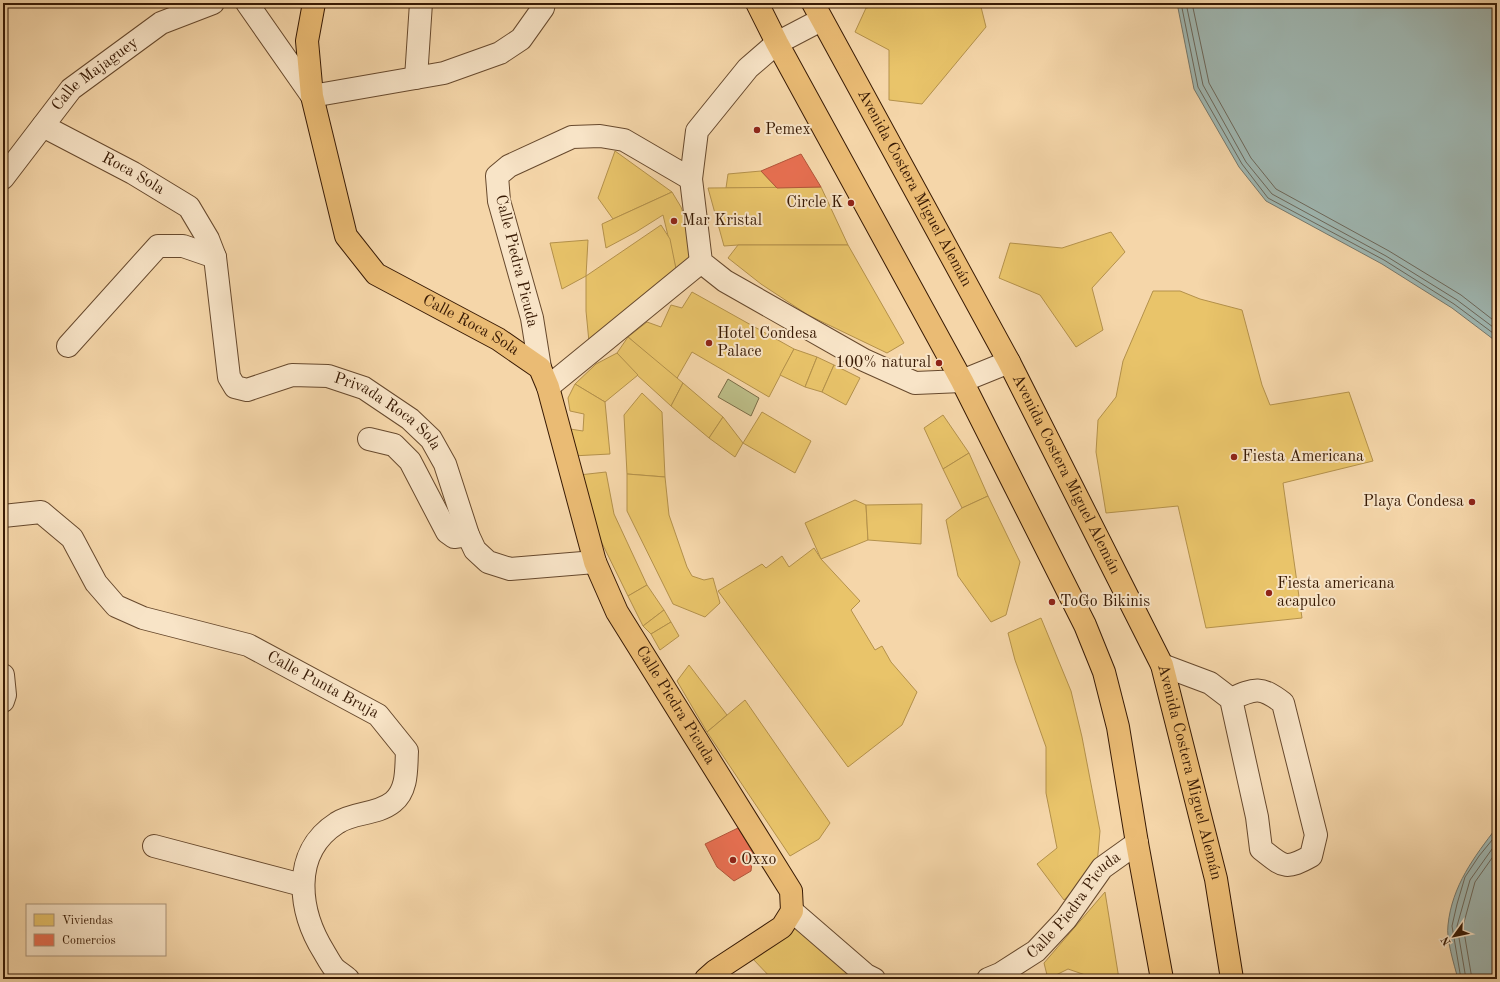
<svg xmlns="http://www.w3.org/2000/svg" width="1500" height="982" font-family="'Old Standard TT',serif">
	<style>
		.green { fill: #bcbd87; stroke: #7a6c46 }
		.water { fill: #9fb7b2; stroke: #76786c }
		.homes { fill: #e9c46a; stroke: #b4914b }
		.shops { fill: #e76f51; stroke: #b2563a }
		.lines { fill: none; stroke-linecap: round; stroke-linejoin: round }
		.shore { stroke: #6c685b; stroke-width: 1 }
		.minor-casing { stroke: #67492d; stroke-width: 24 }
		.major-casing { stroke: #381a04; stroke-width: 24 }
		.minor { stroke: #f8e4c7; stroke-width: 22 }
		.major { stroke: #eabb74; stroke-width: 22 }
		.poi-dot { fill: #8f2418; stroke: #f8e4c7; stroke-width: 1.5 }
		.labels { text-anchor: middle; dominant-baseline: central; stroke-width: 4; stroke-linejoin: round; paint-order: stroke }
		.street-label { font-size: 16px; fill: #381a04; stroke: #f8e4c7 }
		.poi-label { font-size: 16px; fill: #381a04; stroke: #f8e4c7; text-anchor: start }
	</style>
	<rect width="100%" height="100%" fill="#f5d6a9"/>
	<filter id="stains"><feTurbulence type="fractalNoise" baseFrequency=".005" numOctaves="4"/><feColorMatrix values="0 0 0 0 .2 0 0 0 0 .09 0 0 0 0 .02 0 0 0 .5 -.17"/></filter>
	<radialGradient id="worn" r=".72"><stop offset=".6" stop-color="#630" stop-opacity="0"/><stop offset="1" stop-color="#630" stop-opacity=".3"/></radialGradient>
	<polygon class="green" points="728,379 759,398 751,416 718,397"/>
	<g class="water">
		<polygon points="1177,3 1497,3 1497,342 1452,308 1382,264 1266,201 1239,167 1194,89"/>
		<path d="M1497,827V979H1458C1454,964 1446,939 1448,925C1452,886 1474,857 1497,827Z"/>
	</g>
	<g class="homes">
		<polygon points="889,3 980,3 986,27 922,104 889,100 889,50 855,32 866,8"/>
		<polygon points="615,151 672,192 613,219 598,198"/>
		<polygon points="761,171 777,188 726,188 728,174"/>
		<polygon points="821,187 848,245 738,245 724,246 708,188"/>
		<polygon points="672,192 681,207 691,235 692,258 676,269 663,215 636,232 606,248 602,224"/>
		<polygon points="661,225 670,239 676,269 589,342 586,311 586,276"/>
		<polygon points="1111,232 1125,252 1092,288 1103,330 1076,347 1040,295 999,278 1010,243 1062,248"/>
		<polygon points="588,240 586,276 562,289 550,243"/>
		<polygon points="738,245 848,245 904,343 887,353 808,315 761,284 728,258"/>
		<polygon points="1153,291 1180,291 1200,299 1242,310 1262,385 1270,405 1349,392 1373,461 1283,483 1302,618 1206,628 1178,506 1106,513 1096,452 1098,420 1116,397 1123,361"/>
		<polygon points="692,292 794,349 769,397 692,352 676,380 628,337 647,322 661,327 671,305 682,308"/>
		<polygon points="628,337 683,383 671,406 625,364 617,353"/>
		<polygon points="794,349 817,357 805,387 780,375"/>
		<polygon points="617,353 638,375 605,402 575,384 596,364"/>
		<polygon points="817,357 834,365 822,392 805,387"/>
		<polygon points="834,365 860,378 846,405 822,392"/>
		<polygon points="683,383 723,417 709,438 671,406"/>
		<polygon points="575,384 605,402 610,454 572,456 570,429 583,431 584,414 570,411 568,398"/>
		<polygon points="642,393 662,412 665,477 627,474 624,415"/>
		<polygon points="762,412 811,441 795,473 743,443"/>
		<polygon points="943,415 969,453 943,469 924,428"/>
		<polygon points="723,417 743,443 735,457 709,438"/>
		<polygon points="969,453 988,496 962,508 943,469"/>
		<polygon points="606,472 614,514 647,585 628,596 598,535 579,475"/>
		<polygon points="627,474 665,477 669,515 687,567 692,576 704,580 713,578 720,603 705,617 673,604 627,511"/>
		<polygon points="988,496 1020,562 1006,615 991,622 958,576 946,520 962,508"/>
		<polygon points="855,500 866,505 868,540 821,559 805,523"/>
		<polygon points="922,504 921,544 868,540 866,505"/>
		<polygon points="814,548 821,559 860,601 851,610 875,650 882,646 891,662 917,692 902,725 848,767 718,591 762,564 766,568 782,556 789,567"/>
		<polygon points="647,585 664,610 643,626 628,596"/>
		<polygon points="664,610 671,622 651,634 643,626"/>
		<polygon points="1041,618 1071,691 1082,737 1100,831 1097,865 1064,900 1037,864 1057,848 1046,793 1046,747 1015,660 1008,633"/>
		<polygon points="671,622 679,636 660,650 651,634"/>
		<polygon points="689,665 727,715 707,732 677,681"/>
		<polygon points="745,700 830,823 819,839 790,856 707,732"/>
		<polygon points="1105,892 1119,979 1097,979 1068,969 1048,979 1044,963"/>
		<polygon points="798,927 865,979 772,979 752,958 769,941"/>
	</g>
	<g class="shops">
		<polygon points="801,154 821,187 777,188 761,171"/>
		<polygon points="738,828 753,853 751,871 734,881 717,867 705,844"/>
	</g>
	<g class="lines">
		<g class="shore">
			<polyline points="1181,3 1198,87 1242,164 1268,198 1384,260 1454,304 1497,336"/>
			<polyline points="1186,3 1203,85 1246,162 1272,194 1386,256 1457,300 1497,330"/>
			<polyline points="1192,3 1209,83 1251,158 1276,189 1389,251 1461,295 1497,323"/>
			<polyline points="1461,979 1452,926 1457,904 1465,877 1479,856 1497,834"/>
			<polyline points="1466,979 1457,926 1470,880 1497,842"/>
			<polyline points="1472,979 1463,926 1475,882 1497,851"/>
		</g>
		<g class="minor-casing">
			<g id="minor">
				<polyline points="247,3 312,96 444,73 500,53 521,39 543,8 544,3"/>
				<polyline points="821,20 777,43 748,68 697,131 691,179 701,262 725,281 864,360 915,383 962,381 1009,362"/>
				<polyline points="416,78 421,3"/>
				<path id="s1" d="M43,126L133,173L189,207L208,239L215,257L229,377L235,387L247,390L292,375L328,376L364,388L410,419L431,439L445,464L468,535L475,550L488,562L510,569L595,562"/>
				<path id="s2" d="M3,178L71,89L161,23L213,3"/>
				<polyline points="68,346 158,246 183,246 215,257"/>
				<polyline points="540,368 532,318 499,201 497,176 509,166 572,137 600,136 624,140 691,179"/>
				<polyline points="548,387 701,262"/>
				<polyline points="369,439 394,445 410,461 447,532 454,537 468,535"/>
				<path id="s3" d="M3,516L41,512L72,538L96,583L116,606L143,618L248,645L378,715L407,751C406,768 408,790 393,802C377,815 353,812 337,823C290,853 299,912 324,952C327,957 330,963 334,968C338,972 344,975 348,979"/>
				<path d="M1162,665L1210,683L1231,699L1257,817L1261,849C1283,866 1284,871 1311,856L1316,835L1283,703C1261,686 1255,688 1231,699"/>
				<polyline points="3,675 5,695 3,701"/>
				<polyline points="154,846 302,885"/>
				<polyline points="792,911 866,975 874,979"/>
				<path id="s4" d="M988,979L1000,974L1036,951L1066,919L1102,868L1137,843"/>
			</g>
		</g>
		<g class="major-casing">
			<g id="major">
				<path id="s5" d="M314,3L307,41L312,96L346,236L376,274L498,339L540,368L548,387L595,562L617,612L791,891L792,911L782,927L715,971L706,979"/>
				<polyline points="757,3 777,43 962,381 1085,625 1104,672 1118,727 1137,843 1162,979"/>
				<path id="s6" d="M813,3L1009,362L1162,665L1216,879L1232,979"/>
			</g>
		</g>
		<use href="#minor" class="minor"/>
		<use href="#major" class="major"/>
	</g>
	<g class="poi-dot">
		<circle cx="757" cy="130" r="4"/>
		<circle cx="851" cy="203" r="4"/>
		<circle cx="674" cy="221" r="4"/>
		<circle cx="709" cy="343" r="4"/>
		<circle cx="939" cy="363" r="4"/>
		<circle cx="1234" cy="457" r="4"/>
		<circle cx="1472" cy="502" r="4"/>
		<circle cx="1269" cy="593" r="4"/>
		<circle cx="1052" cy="602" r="4"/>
		<circle cx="733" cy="860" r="4"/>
	</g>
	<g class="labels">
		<g class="street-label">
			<text stroke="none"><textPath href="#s2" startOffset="140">Calle Majaguey</textPath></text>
			<text stroke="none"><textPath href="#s1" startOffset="102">Roca Sola</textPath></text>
			<text stroke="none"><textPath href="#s6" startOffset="211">Avenida Costera Miguel Alemán</textPath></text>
			<text transform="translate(516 261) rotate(76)">Calle Piedra Picuda</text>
			<text stroke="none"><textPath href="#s5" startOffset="394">Calle Roca Sola</textPath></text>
			<text stroke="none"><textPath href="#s1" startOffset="522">Privada Roca Sola</textPath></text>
			<text stroke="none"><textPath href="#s6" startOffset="535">Avenida Costera Miguel Alemán</textPath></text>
			<text stroke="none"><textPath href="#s3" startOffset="383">Calle Punta Bruja</textPath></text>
			<text stroke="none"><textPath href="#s5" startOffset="842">Calle Piedra Picuda</textPath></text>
			<text stroke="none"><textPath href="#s6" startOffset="859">Avenida Costera Miguel Alemán</textPath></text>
			<text stroke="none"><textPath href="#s4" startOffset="115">Calle Piedra Picuda</textPath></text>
		</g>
		<g class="poi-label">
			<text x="765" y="130">Pemex</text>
			<text x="843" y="203" text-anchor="end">Circle K</text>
			<text x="682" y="221">Mar Kristal</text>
			<text x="717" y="334">Hotel Condesa<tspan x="717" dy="18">Palace</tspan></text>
			<text x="931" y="363" text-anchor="end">100% natural</text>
			<text x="1242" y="457">Fiesta Americana</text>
			<text x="1464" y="502" text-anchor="end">Playa Condesa</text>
			<text x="1277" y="584">Fiesta americana<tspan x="1277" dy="18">acapulco</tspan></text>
			<text x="1060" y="602">ToGo Bikinis</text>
			<text x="741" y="860">Oxxo</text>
		</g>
	</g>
	<rect width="1500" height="982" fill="none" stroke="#f5d6a9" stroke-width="16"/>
	<rect x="4" y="4" width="1492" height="974" fill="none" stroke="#381a04" stroke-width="2"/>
	<rect x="8" y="8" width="1484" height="966" fill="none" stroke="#381a04"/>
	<rect x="26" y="904" width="140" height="52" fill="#f8e4c7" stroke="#ab9379"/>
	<rect x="34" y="914" width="20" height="12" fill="#e9c46a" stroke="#ab9379"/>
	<text x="62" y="924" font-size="12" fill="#381a04">Viviendas</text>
	<rect x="34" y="934" width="20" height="12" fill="#e76f51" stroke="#ab9379"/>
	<text x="62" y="944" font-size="12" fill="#381a04">Comercios</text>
	<g transform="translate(1454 936) rotate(237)" stroke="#f8e4c7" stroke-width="3" paint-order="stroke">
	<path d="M0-3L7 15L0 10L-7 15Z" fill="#381a04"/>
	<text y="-6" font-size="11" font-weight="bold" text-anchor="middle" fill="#381a04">N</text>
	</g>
	<rect width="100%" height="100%" filter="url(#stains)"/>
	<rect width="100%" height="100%" fill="url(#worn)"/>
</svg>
